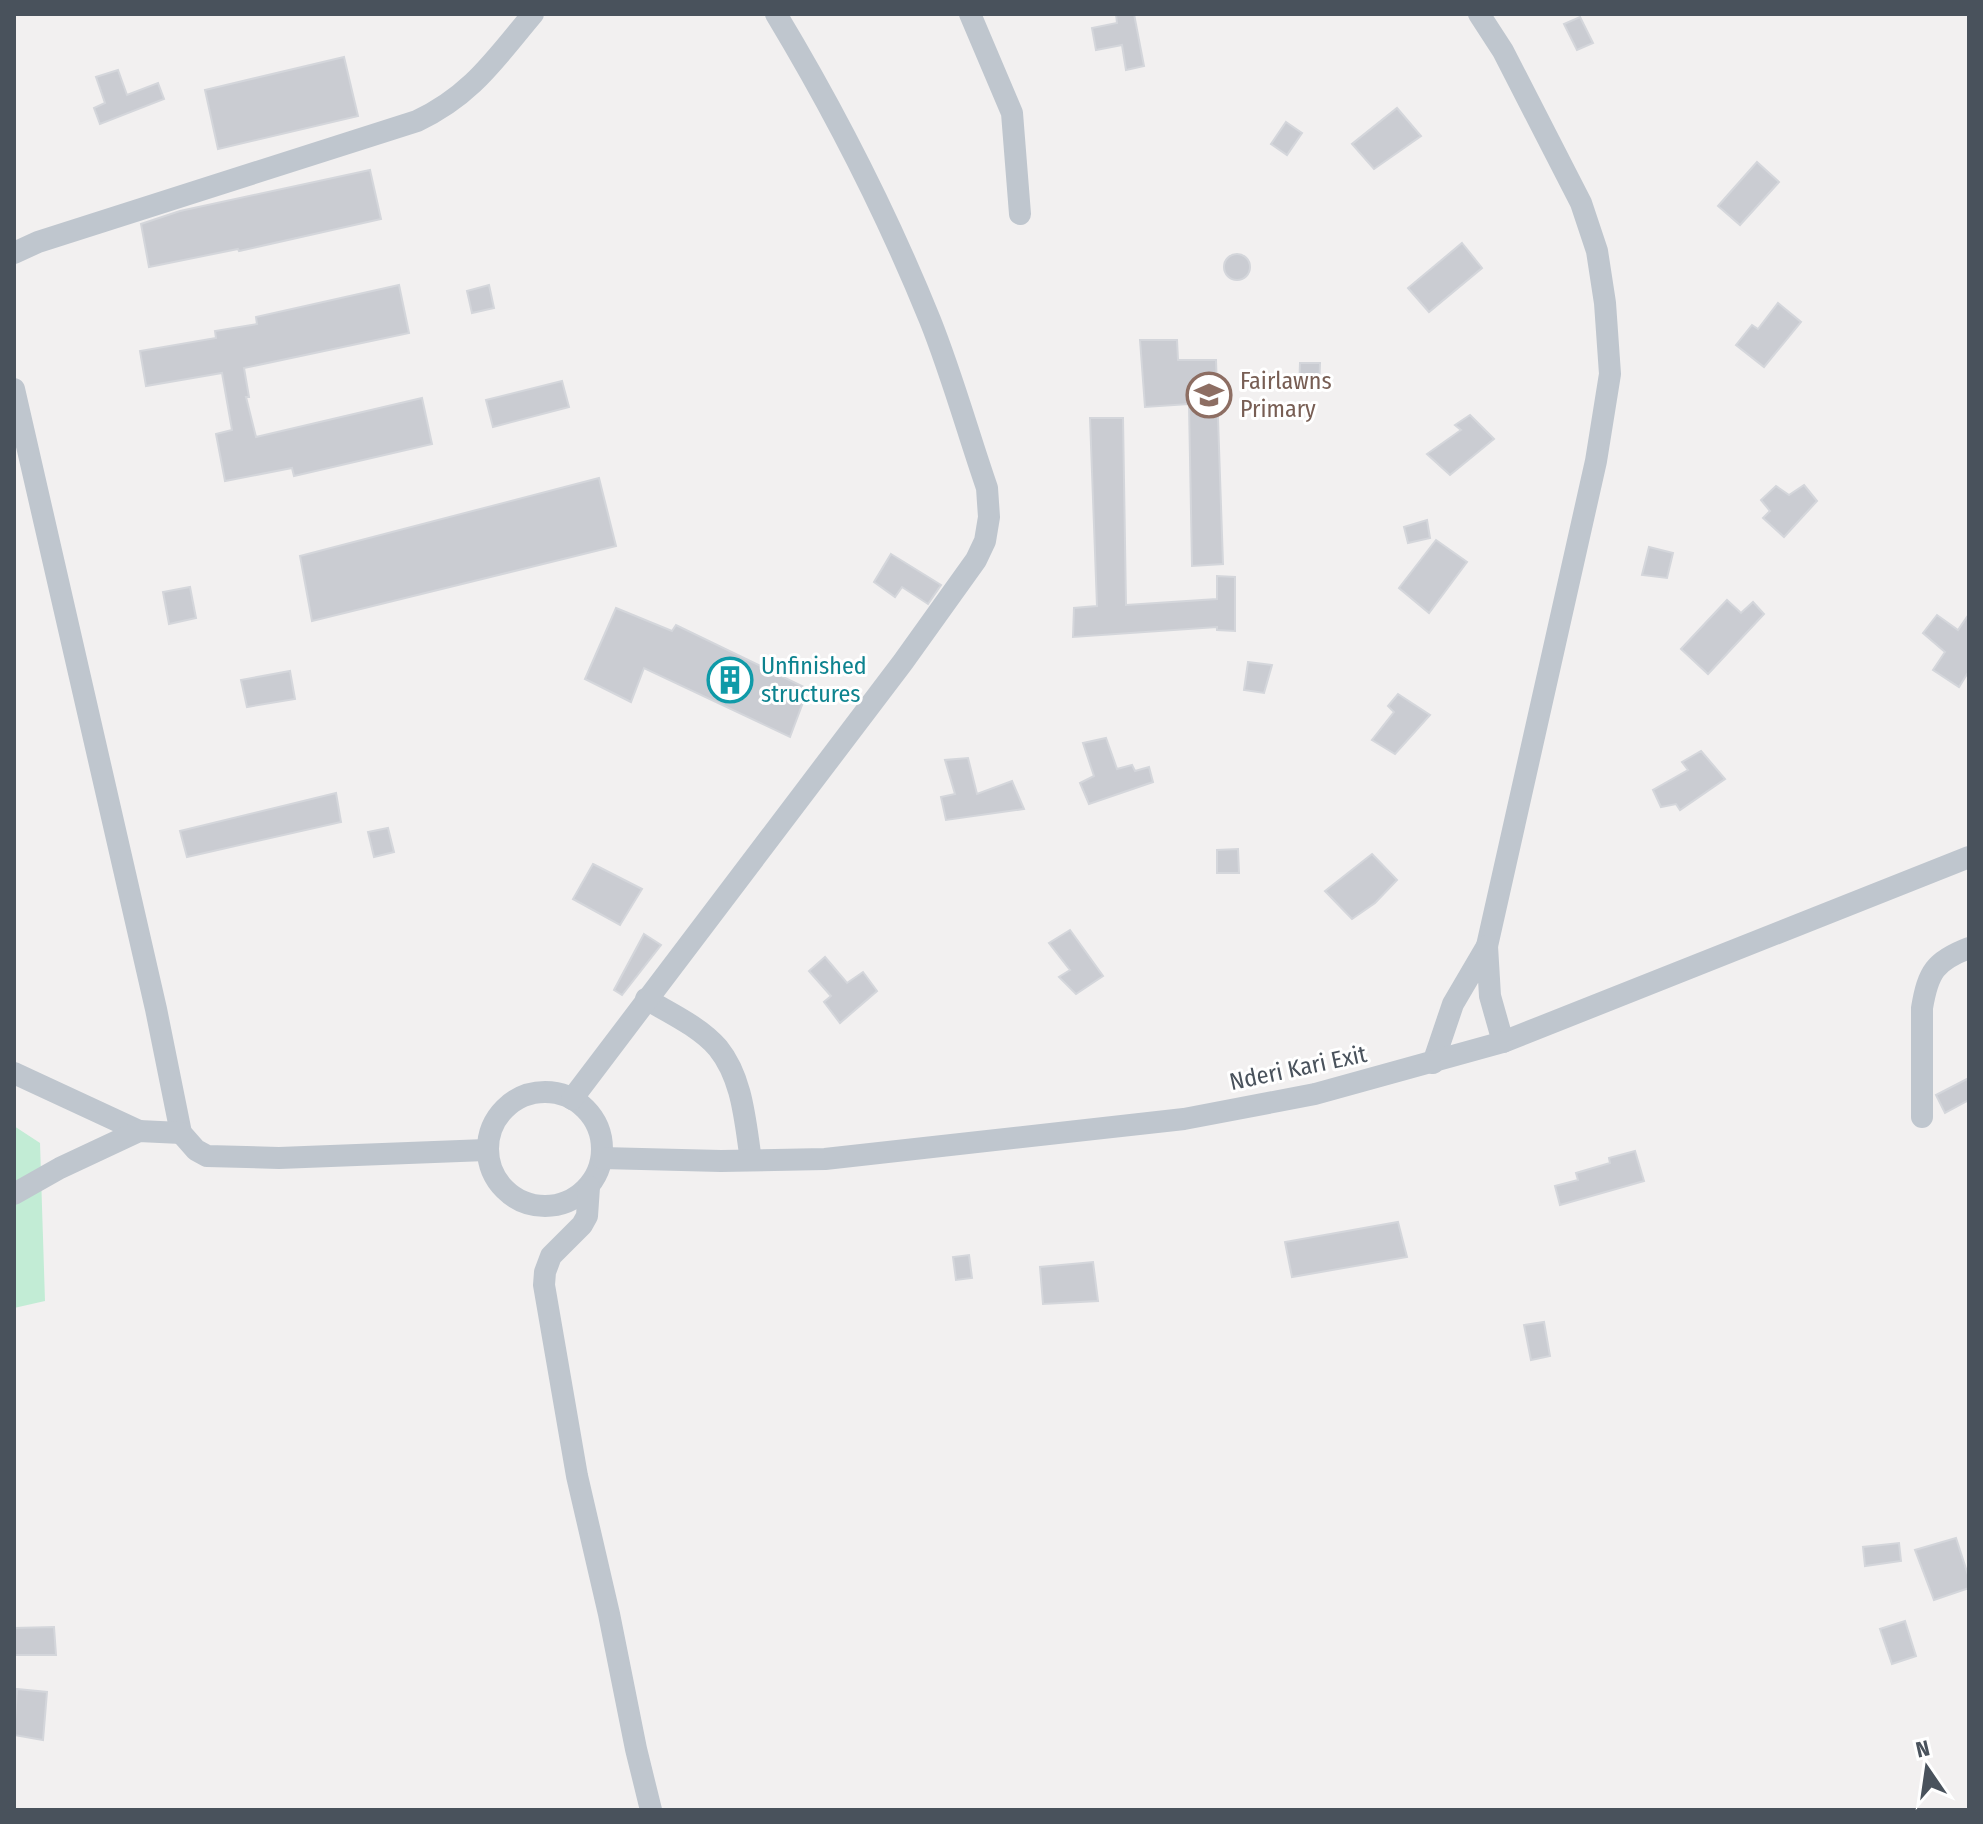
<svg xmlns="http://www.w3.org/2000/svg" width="1983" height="1824" font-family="'Fira Sans Condensed',sans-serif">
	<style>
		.green { fill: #c2ecd5 }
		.building { fill: #caccd2; stroke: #d4d6db; stroke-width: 2 }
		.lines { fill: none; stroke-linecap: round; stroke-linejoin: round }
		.minor { stroke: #bfc6ce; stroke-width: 22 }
		.labels { text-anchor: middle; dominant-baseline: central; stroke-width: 6; stroke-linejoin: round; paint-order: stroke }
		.education-label { font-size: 24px; fill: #785e54; stroke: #fff; text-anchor: start }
		.culture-label { font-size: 24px; fill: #0d838f; stroke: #fff; text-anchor: start }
		.street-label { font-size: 24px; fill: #49525c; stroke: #fff }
	</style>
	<rect width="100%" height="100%" fill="#f2f0f0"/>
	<polygon class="green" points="14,1126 40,1143 45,1301 14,1308"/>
	<g class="building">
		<polygon points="1116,14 1134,14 1144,66 1126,70 1122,45 1096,50 1092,28 1117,23"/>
		<polygon points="1580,17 1593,43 1577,50 1564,24"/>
		<polygon points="344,57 358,116 218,149 205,90"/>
		<polygon points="118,70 127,95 158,83 164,99 100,124 94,108 105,103 96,77"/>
		<polygon points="1397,108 1421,136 1374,169 1352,144"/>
		<polygon points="1286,122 1302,133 1287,155 1271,144"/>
		<polygon points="1757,162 1779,182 1740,225 1718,206"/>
		<polygon points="370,170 381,219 239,251 238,249 149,267 141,224 180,211"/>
		<polygon points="1462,243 1482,268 1429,312 1408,288"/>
		<circle cx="1237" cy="267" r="13"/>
		<polygon points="399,285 409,333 244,368 249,397 246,397 256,437 422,398 432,444 294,476 292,468 225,481 216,434 232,430 222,373 146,386 140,351 216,338 215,331 257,324 256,317"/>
		<polygon points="489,285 494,308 472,313 467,291"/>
		<polygon points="1778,303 1801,322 1764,367 1736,345 1752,325 1758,329"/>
		<polygon points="1140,340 1177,340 1178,360 1216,360 1223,564 1192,566 1189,404 1145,407"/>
		<polygon points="1300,363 1320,363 1319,390 1299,390"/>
		<polygon points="562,381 569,407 493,427 486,400"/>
		<polygon points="1470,415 1494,439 1450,475 1427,454 1461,430 1455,425"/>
		<polygon points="1090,418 1123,418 1126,605 1217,599 1217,576 1235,577 1235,631 1217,630 1217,627 1073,637 1074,608 1097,606"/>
		<polygon points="599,478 616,546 312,621 300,556"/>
		<polygon points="1804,485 1817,501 1784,537 1763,518 1770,511 1761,500 1776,486 1789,495"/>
		<polygon points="1427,520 1430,538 1408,543 1404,527"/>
		<polygon points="1436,540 1467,562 1429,613 1399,588"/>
		<polygon points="1649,547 1673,553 1667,578 1642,575"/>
		<polygon points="891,554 941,585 928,604 902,587 895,597 874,582"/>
		<polygon points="190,587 196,618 169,624 163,592"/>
		<polygon points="1727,600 1741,613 1753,602 1764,614 1708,674 1681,649"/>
		<polygon points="616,608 672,631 676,625 808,689 790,737 644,668 631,702 585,679"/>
		<polygon points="1969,614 1969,671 1959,687 1933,670 1945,652 1923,633 1937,615 1958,630"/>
		<polygon points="1248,662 1272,665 1264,693 1244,690"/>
		<polygon points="290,671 295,699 247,707 241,680"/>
		<polygon points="1398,694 1430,715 1395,754 1372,740 1394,712 1388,706"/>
		<polygon points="1106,738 1117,769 1132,765 1135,771 1149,767 1153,782 1089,804 1080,783 1094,776 1083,743"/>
		<polygon points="1701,751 1725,779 1680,810 1676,804 1661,807 1653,790 1688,770 1682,762"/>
		<polygon points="968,758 977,794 1012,781 1024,809 946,820 941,797 955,794 945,760"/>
		<polygon points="336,793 341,822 187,857 180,831"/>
		<polygon points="388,828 394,852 374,857 368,832"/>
		<polygon points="1238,849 1239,873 1217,873 1217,850"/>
		<polygon points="1372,854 1397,880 1375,903 1352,919 1325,891"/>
		<polygon points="593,864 642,889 620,925 573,899"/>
		<polygon points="1070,930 1103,976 1076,994 1059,977 1070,970 1049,943"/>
		<polygon points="644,934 661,945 622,995 614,990"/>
		<polygon points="825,957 847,983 863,972 877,991 840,1023 824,1002 831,996 809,971"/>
		<polygon points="1969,1078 1969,1100 1945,1113 1936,1095"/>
		<polygon points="1635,1151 1644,1181 1560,1205 1555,1186 1578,1180 1576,1173 1610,1163 1609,1158"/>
		<polygon points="1398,1222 1407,1257 1292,1277 1285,1242"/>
		<polygon points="969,1255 972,1278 956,1280 953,1257"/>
		<polygon points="1093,1262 1098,1301 1043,1304 1040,1267"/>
		<polygon points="1544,1322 1550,1356 1531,1360 1524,1325"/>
		<polygon points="1956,1538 1969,1578 1969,1588 1934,1600 1915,1550"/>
		<polygon points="1899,1543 1901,1561 1865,1566 1863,1547"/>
		<polygon points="1905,1621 1916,1656 1892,1664 1880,1629"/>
		<polygon points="54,1627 56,1655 14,1655 14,1628"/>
		<polygon points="17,1689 47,1692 43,1740 14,1735"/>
	</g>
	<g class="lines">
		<g class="minor">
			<polyline points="970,14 1012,113 1020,214"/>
			<polyline points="1479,14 1503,51 1581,203 1597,251 1605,303 1610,374 1596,461 1487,946"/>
			<path d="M14,253L38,242L417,121C472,95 495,59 533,14"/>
			<polyline points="14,389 156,1009 181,1133 196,1150 207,1156 279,1158 486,1150"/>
			<path d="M646,999C670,1013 700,1027 718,1048C743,1079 745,1122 751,1160"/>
			<polyline points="1433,1063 1453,1004 1487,946 1490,996 1503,1042"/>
			<polyline points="14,1073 139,1131"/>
			<circle cx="545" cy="1149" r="57"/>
			<path d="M572,1099L903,662L976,560L985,541L989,517L987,488C968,433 952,375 930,320C887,214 835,112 776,14"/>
			<path d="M1922,1117V1008C1928,972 1935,961 1969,948"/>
			<polyline points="602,1158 721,1161 825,1159 1184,1119 1315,1094 1503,1042 1969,857"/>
			<polyline points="589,1187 587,1216 582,1225 551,1256 545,1272 544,1285 577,1476 609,1614 636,1749 651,1810"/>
			<polyline points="14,1194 60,1168 139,1131 181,1133"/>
		</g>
	</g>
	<defs>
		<g id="school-ring" transform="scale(2.3)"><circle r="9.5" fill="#fff" stroke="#8d6e63" stroke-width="1.5"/><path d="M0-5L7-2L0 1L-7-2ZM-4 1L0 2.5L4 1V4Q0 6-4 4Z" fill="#8d6e63"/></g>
		<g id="building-ring" transform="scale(2.3)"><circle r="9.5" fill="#fff" stroke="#0f9aa8" stroke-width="1.5"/><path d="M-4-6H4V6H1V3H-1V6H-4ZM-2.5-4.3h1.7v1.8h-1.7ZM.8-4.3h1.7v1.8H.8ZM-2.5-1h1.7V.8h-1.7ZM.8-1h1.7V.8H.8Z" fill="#0f9aa8"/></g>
	</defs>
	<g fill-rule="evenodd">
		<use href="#school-ring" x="1209" y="395"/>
		<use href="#building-ring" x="730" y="680"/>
	</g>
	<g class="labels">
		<g class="education-label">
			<text x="1240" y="381">Fairlawns<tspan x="1240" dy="28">Primary</tspan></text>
		</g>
		<g class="culture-label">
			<text x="761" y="666">Unfinished<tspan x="761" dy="28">structures</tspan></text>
		</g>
		<g class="street-label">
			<text transform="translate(1298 1068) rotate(-12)">Nderi Kari Exit</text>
		</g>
	</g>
	<rect width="1983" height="1824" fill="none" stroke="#49525c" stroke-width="32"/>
	<g transform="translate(1927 1768) rotate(347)" stroke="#ffffff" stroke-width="6" paint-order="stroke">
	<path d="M0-6L14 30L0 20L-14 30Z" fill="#49525c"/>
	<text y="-12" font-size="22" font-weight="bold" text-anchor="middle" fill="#49525c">N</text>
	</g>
</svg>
